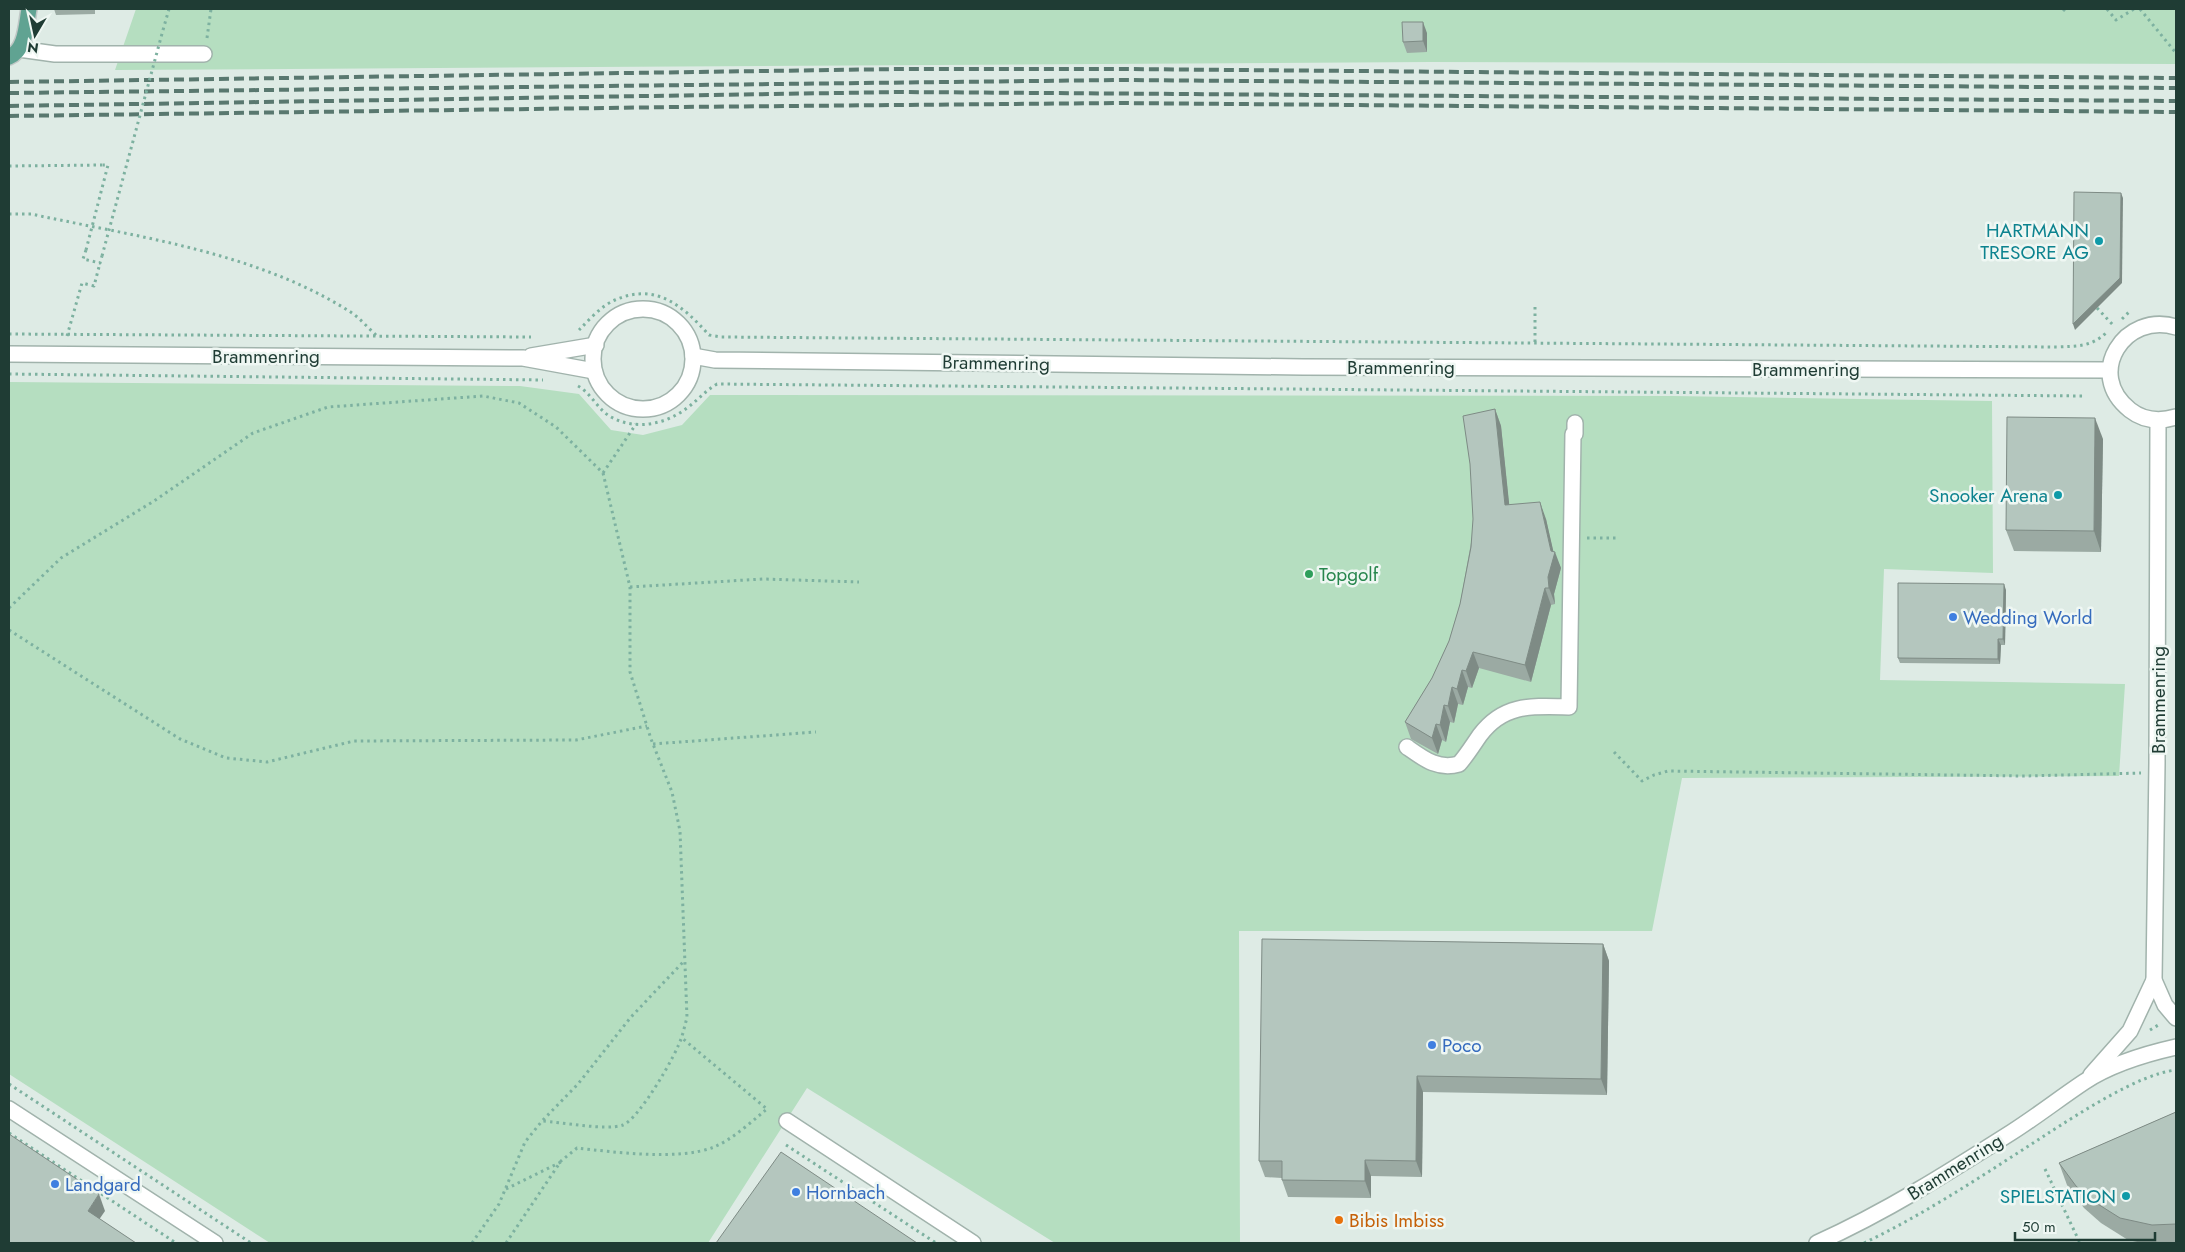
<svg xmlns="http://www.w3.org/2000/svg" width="2185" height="1252" font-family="Jost,sans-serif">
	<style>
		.green { fill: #b5dec0 }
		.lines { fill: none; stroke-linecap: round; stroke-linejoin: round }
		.minor-casing { stroke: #a1b3ac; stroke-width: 18 }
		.major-casing { stroke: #c0c8c6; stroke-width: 18 }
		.path { stroke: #7db1a0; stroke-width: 3; stroke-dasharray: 2.5 4; stroke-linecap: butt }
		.minor { stroke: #fff; stroke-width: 15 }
		.major { stroke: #60a392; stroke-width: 15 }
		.rail { stroke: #59786f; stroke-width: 4; stroke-dasharray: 10 5; stroke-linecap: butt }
		.path-bridge { stroke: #7db1a0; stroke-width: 3; stroke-dasharray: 2.5 4; stroke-linecap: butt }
		.wall { fill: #9baaa3 }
		.shaded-wall { fill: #7e8b85 }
		.building { fill: #b4c6be; stroke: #7e8b85 }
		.culture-dot { fill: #0f9aa8; stroke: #eff7f3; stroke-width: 2 }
		.leisure-dot { fill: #2e9e5b; stroke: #eff7f3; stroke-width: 2 }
		.shop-dot { fill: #3f7fe0; stroke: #eff7f3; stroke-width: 2 }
		.food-dot { fill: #e8710a; stroke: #eff7f3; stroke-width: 2 }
		.labels { text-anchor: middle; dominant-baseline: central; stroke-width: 5; stroke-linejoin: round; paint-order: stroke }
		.culture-label { font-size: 19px; fill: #0d838f; stroke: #eff7f3; text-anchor: end }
		.street-label { font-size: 19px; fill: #1f3c34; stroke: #eff7f3 }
		.leisure-label { font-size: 19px; fill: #27864d; stroke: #eff7f3; text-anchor: start }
		.shop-label { font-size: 19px; fill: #366cbe; stroke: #eff7f3; text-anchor: start }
		.food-label { font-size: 19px; fill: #c56008; stroke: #eff7f3; text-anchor: start }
	</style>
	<rect width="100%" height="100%" fill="#deebe5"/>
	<g class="green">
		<polygon points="136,9 2176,9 2176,64 1430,62 115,70"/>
		<polygon points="9,382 520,386 579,394 611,430 643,435 682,425 710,395 726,395 1673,396 1992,401 1993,573 1884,569 1880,680 2125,684 2119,776 1682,778 1652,931 1239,931 1240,1243 1055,1243 807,1088 708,1243 270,1243 9,1074"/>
	</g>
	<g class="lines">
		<g class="minor-casing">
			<g id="minor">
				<polyline points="19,49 55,54 204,54"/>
				<circle cx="643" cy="359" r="50"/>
				<path d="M2176,327C2125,311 2084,374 2130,410C2144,421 2159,422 2176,417"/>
				<polyline points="9,354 523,358 594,371"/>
				<polyline points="531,356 596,345"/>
				<polyline points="693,356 715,360 1303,367 2109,370"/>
				<polyline points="2158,421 2157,763 2154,980 2165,1005 2176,1018"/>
				<path d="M1407,747C1424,759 1438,770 1459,764C1467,755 1473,745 1480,735C1504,703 1533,706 1569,707L1573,434H1575V423"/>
				<polyline points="2091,1075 2130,1031 2154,980"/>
				<polyline points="9,1109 215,1243"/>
				<polyline points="787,1121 973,1243"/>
				<path d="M1817,1243C1886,1212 1949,1172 2012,1132C2037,1116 2060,1098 2084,1082C2111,1064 2145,1054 2176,1047"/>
			</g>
		</g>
		<g class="major-casing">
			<path id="major" d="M9,57C26,50 26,25 29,9"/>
		</g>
		<g class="path">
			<polyline points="2107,9 2116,20 2134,9"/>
			<polyline points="2140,9 2176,53"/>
			<polyline points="2063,11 2065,9"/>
			<polyline points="163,30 169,9"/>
			<polyline points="207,38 211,9"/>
			<polyline points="9,166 103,165"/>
			<path d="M9,214H31C138,237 255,252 349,311C359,317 368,328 377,336"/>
			<polyline points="86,250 83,259 100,263 102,256"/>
			<polyline points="2097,308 2114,326"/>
			<polyline points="2122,319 2129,312"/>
			<path d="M579,330C589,320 601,306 615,300C656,282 683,306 709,335L721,337L2057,347C2077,346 2091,347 2106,333"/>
			<polyline points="9,334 531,337"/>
			<polyline points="67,336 82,283 94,286 100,263"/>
			<polyline points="1535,342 1535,303"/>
			<polyline points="9,374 543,380"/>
			<path d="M578,386C591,393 598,410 611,417C636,431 666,424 687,408C698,400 705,391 717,384L2084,396"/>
			<polyline points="603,473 636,424"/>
			<polyline points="1587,538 1616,538"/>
			<polyline points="630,587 763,579 859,582"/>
			<path d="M9,608L61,558L154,501L253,433L328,407L483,396L519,403L556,427L603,473L630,587V672L651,739L672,792L680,831L687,1018C685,1024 684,1030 682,1036C677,1054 639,1119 623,1125C607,1131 560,1122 542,1121"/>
			<polyline points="9,630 180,739 226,758 267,762 354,741 576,740 647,726"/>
			<polyline points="653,744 816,732"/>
			<polyline points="1614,752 1642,781 1654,775 1668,771 2024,776 2141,773"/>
			<polyline points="2150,1030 2160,1024"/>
			<polyline points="9,1084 251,1243"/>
			<polyline points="9,1133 176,1243"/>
			<polyline points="786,1145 936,1243"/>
			<polyline points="2045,1169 2080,1243"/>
			<polyline points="506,1189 561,1162"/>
			<polyline points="472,1243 499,1204 525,1142 542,1121 578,1084 631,1017 684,961"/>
			<path d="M506,1243L561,1161L577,1148C614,1152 679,1161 714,1147C733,1139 751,1122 767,1109L682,1038"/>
			<path d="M1864,1243C1927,1213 1988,1172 2047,1134C2080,1113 2139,1074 2176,1070"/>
		</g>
		<use href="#minor" class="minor"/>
		<use href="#major" class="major"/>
		<g class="rail">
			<polyline points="9,82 901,69 1120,69 2176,78"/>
			<polyline points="9,93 1119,80 2176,88"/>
			<polyline points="9,106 901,92 2176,101"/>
			<polyline points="9,116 678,107 1119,103 2176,112"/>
		</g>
		<g class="path-bridge">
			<polyline points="86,250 108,165 103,165"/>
			<polyline points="102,256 163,30"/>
		</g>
	</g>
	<g class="wall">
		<polygon points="54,9 95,9 95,14 56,15"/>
		<polygon points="1427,33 1427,52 1407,53 1403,42"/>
		<polygon points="1495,409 1501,426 1509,505 1546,519 1553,551 1561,568 1554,594 1555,604 1551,605 1531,682 1479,668 1472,688 1468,687 1463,705 1458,704 1454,723 1450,722 1446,742 1442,740 1438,754 1411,739 1405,722 1432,678 1449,641 1460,604"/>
		<polygon points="2103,439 2101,552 2014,551 2006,530"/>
		<polygon points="2006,590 2005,645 2001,645 2000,664 1900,663 1898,658"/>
		<polygon points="1603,944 1609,961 1607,1095 1423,1092 1422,1177 1371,1176 1371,1198 1288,1197 1282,1180 1282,1178 1265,1177 1259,1161"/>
		<polygon points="2176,1112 2176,1243 2142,1243 2128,1240 2101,1223 2084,1208 2067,1185 2059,1163"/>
	</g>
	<g class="shaded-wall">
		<polygon points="1423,22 1427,33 1427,52 1423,41"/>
		<polygon points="2121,193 2123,198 2122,283 2075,330 2073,324"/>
		<polygon points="1495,409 1501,426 1511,521 1505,505"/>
		<polygon points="2095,418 2103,439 2101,552 2094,531"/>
		<polygon points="1540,502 1546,519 1554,554 1555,552 1561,568 1554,594 1555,604 1549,588 1548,577 1551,551"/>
		<polygon points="2004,584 2006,590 2005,645 2003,639"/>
		<polygon points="1545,588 1551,605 1531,682 1525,665"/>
		<polygon points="1998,639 2001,645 2000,664 1998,659"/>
		<polygon points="1473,652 1479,668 1472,688 1466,671"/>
		<polygon points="1462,670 1468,687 1463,705 1457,689"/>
		<polygon points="1452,687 1458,704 1454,723 1448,706"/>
		<polygon points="1444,705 1450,722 1446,742 1440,725"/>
		<polygon points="1436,724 1442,740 1438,754 1432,738"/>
		<polygon points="1603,944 1609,961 1607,1095 1601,1079"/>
		<polygon points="1417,1076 1423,1092 1422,1177 1416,1161"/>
		<polygon points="1365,1160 1371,1176 1371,1198 1365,1181"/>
		<polygon points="99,1194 105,1211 94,1227 88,1211"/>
	</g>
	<g class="building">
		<polygon points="1402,22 1423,22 1423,41 1403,42"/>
		<polygon points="2074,192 2121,193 2120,278 2073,324"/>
		<polygon points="1495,409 1505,505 1540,502 1551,551 1555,552 1548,577 1549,588 1545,588 1525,665 1473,652 1466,671 1462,670 1457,689 1452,687 1448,706 1444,705 1440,725 1436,724 1432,738 1405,722 1432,678 1449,641 1460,604 1471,547 1473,519 1470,464 1463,416"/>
		<polygon points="2007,417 2095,418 2094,531 2006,530"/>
		<polygon points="1898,583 2004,584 2003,639 1998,639 1998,659 1898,658"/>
		<polygon points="1262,939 1603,944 1601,1079 1417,1076 1416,1161 1365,1160 1365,1181 1282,1180 1282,1161 1259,1161"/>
		<polygon points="2176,1112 2176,1224 2152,1225 2120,1218 2093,1201 2076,1186 2059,1163"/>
		<polygon points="9,1134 99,1194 88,1211 136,1243 9,1243"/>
		<polygon points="781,1152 917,1243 716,1243"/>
	</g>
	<g class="culture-dot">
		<circle cx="2099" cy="241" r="5"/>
		<circle cx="2058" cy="495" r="5"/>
		<circle cx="2126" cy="1196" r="5"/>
	</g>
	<circle class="leisure-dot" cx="1309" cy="574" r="5"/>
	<g class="shop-dot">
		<circle cx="1953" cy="617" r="5"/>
		<circle cx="1432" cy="1045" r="5"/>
		<circle cx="55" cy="1184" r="5"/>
		<circle cx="796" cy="1192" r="5"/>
	</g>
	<circle class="food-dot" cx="1339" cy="1220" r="5"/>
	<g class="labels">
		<g class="culture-label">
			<text x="2089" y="230">HARTMANN<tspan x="2089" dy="22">TRESORE AG</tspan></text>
			<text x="2048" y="495">Snooker Arena</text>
			<text x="2116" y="1196">SPIELSTATION</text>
		</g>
		<g class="street-label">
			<text x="266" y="356">Brammenring</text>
			<text transform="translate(996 363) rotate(1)">Brammenring</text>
			<text x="1401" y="367">Brammenring</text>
			<text x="1806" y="369">Brammenring</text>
			<text transform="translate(2158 700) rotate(-90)">Brammenring</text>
			<text transform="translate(1955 1167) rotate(-32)">Brammenring</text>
		</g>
		<g class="leisure-label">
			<text x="1319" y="574">Topgolf</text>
		</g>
		<g class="shop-label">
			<text x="1963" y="617">Wedding World</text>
			<text x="1442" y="1045">Poco</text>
			<text x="65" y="1184">Landgard</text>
			<text x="806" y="1192">Hornbach</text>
		</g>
		<g class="food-label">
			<text x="1349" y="1220">Bibis Imbiss</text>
		</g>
	</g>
	<rect width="2185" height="1252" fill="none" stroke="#1f3c34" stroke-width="20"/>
	<g transform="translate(35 35) rotate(189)" stroke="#eff7f3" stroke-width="4" paint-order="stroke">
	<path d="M0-4L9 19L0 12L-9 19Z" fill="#1f3c34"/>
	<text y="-8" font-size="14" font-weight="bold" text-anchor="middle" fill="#1f3c34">N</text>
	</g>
	<path d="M2015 1232v8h140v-8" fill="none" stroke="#1f3c34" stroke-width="2.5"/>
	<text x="2022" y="1232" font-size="15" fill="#1f3c34" stroke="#eff7f3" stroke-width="4" paint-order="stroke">50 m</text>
</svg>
